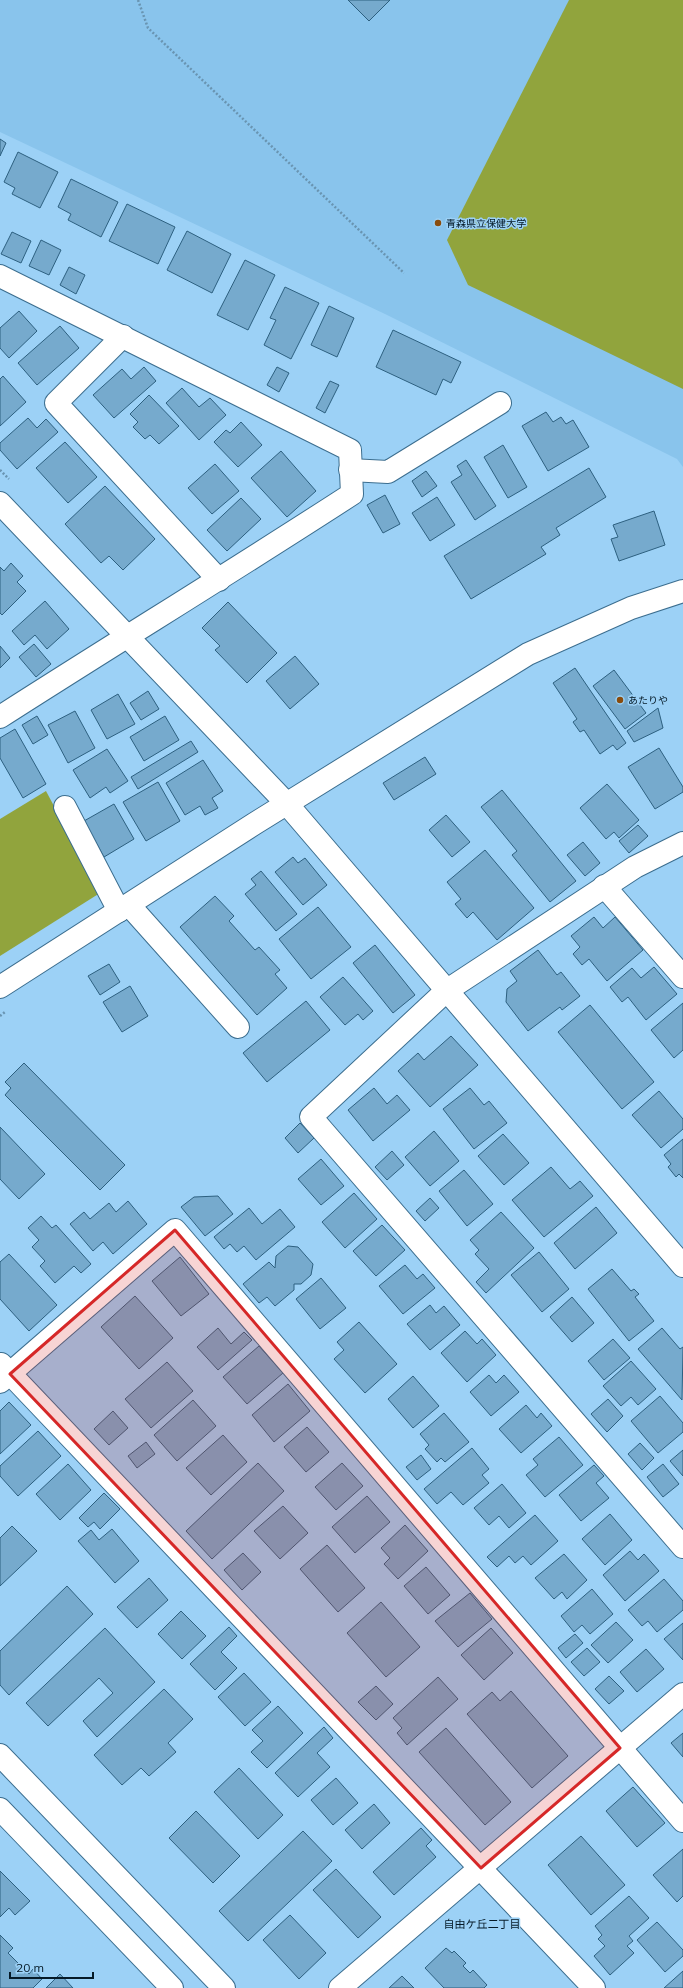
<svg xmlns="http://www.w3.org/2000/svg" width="683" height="1988" font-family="Mulish,'Noto Sans JP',sans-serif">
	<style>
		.built { fill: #89c4ec }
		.green { fill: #91a43d }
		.building { fill: #76aacd; stroke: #2d6080 }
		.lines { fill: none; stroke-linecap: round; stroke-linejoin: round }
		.minor-casing { stroke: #3c6e8f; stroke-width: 24 }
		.path { stroke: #6994b1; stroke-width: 2.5; stroke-dasharray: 2 2; stroke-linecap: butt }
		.minor { stroke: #fff; stroke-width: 22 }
		.marked { fill: #d62828; fill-opacity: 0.2; stroke: #d62828; stroke-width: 3; stroke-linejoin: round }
		.poi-dot { fill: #894c0d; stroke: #9cd1f6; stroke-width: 1.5 }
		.labels { text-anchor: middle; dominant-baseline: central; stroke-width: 3; stroke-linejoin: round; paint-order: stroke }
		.poi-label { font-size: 10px; fill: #051a27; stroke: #9cd1f6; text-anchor: start }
		.neighbourhood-label { font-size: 11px; fill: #051a27; stroke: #9cd1f6 }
	</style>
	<rect width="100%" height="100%" fill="#9cd1f6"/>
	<polygon class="built" points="0,0 683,0 683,467 677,459 385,314 0,132"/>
	<g class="green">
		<polygon points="569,0 683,0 683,389 468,285 447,240"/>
		<polygon points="46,791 100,893 0,956 0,819"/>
	</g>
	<g class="building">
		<polygon points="348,0 390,0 369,21"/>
		<polygon points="0,139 6,143 0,156"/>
		<polygon points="18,152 58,172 40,208 12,194 15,188 4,182"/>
		<polygon points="71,179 118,202 101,237 68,220 71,214 58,207"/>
		<polygon points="127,204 175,227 158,264 109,241"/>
		<polygon points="187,231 231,254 212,293 167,270"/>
		<polygon points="12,232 31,241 21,263 1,254"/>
		<polygon points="41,240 61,250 49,275 29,266"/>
		<polygon points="245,260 275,275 248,330 217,315"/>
		<polygon points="69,267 85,275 76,294 60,285"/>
		<polygon points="285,287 319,303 291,359 264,345 276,320 270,318"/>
		<polygon points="329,306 354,318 337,357 311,345"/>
		<polygon points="19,311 37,331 9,358 0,348 0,328"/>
		<polygon points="60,326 79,348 37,385 18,363"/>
		<polygon points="393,330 461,362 451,383 443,379 436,395 376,367"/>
		<polygon points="144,367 156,381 114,418 93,395 122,369 131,379"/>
		<polygon points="277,367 289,373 279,392 267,385"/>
		<polygon points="3,376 26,402 0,426 0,379"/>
		<polygon points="330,381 339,385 325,413 316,408"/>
		<polygon points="182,388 199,407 210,398 226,415 199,440 166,403"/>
		<polygon points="149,395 179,426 159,444 150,435 145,439 133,427 138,422 130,414"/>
		<polygon points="546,412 553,422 561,417 566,424 573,420 589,447 548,471 522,426"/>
		<polygon points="28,418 37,428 46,419 58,432 17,469 0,450 0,443"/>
		<polygon points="241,422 262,445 238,467 214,442 226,430 230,433"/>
		<polygon points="65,442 97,477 68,503 36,468"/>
		<polygon points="503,445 527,487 508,498 484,457"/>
		<polygon points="281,451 316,491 287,517 251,478"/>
		<polygon points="466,460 496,506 475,520 451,482 462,475 457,466"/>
		<polygon points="215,464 239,491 212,514 188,488"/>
		<polygon points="589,468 606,497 556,528 560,535 541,547 546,554 471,599 444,556"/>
		<polygon points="426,471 437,486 422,497 412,481"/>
		<polygon points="105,486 155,539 123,570 109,556 101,563 65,524"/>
		<polygon points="385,495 400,524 383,533 367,505"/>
		<polygon points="437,497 455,525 430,541 412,513"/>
		<polygon points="241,498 261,519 227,551 207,530"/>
		<polygon points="654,511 665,545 619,561 611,539 618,537 613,525"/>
		<polygon points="11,563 23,576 17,582 26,591 2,615 0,613 0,567 4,571"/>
		<polygon points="45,601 69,629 47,649 35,635 24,645 12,631"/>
		<polygon points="228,602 277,653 247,683 215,650 220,646 202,628"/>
		<polygon points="34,644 51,664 36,677 19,657"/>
		<polygon points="0,646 10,658 0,668"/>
		<polygon points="295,656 319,684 290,709 266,681"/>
		<polygon points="575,668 626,743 617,750 613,745 600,754 584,730 580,732 573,722 577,719 553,683"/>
		<polygon points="614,670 646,713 625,729 593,686"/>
		<polygon points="148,691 159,709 141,720 130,703"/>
		<polygon points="118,694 135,724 107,739 91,710"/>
		<polygon points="658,708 663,728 634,742 627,731"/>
		<polygon points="75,711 95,748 68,763 48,725"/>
		<polygon points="37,716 48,735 33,744 22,725"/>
		<polygon points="165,716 179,740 144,761 130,737"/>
		<polygon points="15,729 46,784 23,798 0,758 0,738"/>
		<polygon points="191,741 198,752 138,789 131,777"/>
		<polygon points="659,748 683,787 683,792 655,809 628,767"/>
		<polygon points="107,749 128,781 110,793 106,787 90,798 73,770"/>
		<polygon points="425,757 436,774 394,800 383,783"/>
		<polygon points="203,760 223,791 212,798 218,808 205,815 200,806 185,815 166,783"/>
		<polygon points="158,782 180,821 146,841 123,802"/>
		<polygon points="607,784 639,820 619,838 614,832 606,839 580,808"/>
		<polygon points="502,790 576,881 550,902 512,855 517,851 481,807"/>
		<polygon points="114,804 134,839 104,857 84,821"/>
		<polygon points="446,815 470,842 452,857 429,830"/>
		<polygon points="638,825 648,836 629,853 619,841"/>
		<polygon points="583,842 600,863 585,876 567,855"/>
		<polygon points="485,850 534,908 497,940 473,912 467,918 455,904 461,899 447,882"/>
		<polygon points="293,857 298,863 305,858 327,885 303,905 275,872"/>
		<polygon points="261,871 297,914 276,931 245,894 256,885 251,879"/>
		<polygon points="215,896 234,916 229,921 255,950 259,947 280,970 275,974 287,988 257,1015 180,927"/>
		<polygon points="318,907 351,947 311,979 279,939"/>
		<polygon points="594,917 603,928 615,917 643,950 607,981 589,959 582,965 573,954 580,947 571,936"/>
		<polygon points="375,945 415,995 393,1013 353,963"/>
		<polygon points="538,950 557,975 561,972 580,996 562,1010 560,1007 528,1031 506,1002 507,989 517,981 510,971"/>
		<polygon points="109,964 120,982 100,995 88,976"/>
		<polygon points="654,967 677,994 646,1020 628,997 622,1002 610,987 632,968 641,978"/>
		<polygon points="343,977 373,1011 363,1020 358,1014 345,1025 320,997"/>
		<polygon points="130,986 148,1016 122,1032 103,1002"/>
		<polygon points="306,1001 330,1030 267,1082 243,1053"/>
		<polygon points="683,1003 683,1050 674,1058 651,1030"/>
		<polygon points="590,1005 654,1082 622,1109 558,1032"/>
		<polygon points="451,1036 478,1065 430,1107 398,1071 418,1053 424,1060"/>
		<polygon points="24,1063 125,1165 100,1190 5,1095 11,1088 5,1082"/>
		<polygon points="374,1088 387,1104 397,1095 410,1110 373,1141 348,1110"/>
		<polygon points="470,1088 484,1105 489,1101 507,1123 474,1149 443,1109"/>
		<polygon points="659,1091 683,1119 683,1129 661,1148 632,1115"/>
		<polygon points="300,1123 314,1138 298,1153 285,1138"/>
		<polygon points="0,1127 45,1174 19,1199 0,1179"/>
		<polygon points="434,1131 459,1161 430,1186 405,1157"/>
		<polygon points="503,1134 529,1163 504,1185 478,1156"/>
		<polygon points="683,1139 683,1178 679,1174 676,1177 668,1167 671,1164 664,1155"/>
		<polygon points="392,1151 404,1165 387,1180 375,1167"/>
		<polygon points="321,1159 344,1186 321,1205 298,1179"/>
		<polygon points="551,1167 570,1189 580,1181 593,1196 544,1237 512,1200"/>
		<polygon points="464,1170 493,1204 467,1226 439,1191"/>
		<polygon points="354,1193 377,1219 345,1248 322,1222"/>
		<polygon points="218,1196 233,1214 205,1236 181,1207 194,1197"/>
		<polygon points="430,1198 439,1208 425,1221 416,1211"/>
		<polygon points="128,1201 147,1224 113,1254 103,1242 93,1251 70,1224 84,1212 90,1219 109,1203 116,1212"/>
		<polygon points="596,1207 617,1233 575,1269 554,1243"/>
		<polygon points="249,1208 262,1224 280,1209 295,1227 256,1260 244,1246 237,1252 230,1244 224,1249 214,1237"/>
		<polygon points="501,1212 534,1248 486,1293 476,1282 489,1269 475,1254 479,1250 470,1240"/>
		<polygon points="41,1216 52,1228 56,1225 91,1264 81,1273 74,1266 55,1283 40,1266 45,1261 32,1247 39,1240 28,1228"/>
		<polygon points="382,1225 405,1250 376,1276 353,1251"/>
		<polygon points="288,1246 298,1247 313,1264 311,1275 301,1284 294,1284 294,1290 275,1306 267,1297 259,1303 243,1284 269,1262 275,1268 276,1256"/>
		<polygon points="539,1252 569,1289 542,1312 511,1275"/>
		<polygon points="9,1254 57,1305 29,1331 0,1299 0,1262"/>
		<polygon points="180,1257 209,1294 181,1316 152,1281"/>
		<polygon points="405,1265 417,1279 423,1274 435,1288 403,1314 379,1286"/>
		<polygon points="612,1269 631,1291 634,1289 639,1294 635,1297 654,1321 629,1341 588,1289"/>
		<polygon points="321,1278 346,1308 320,1329 296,1299"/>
		<polygon points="135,1296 173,1338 139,1369 101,1327"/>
		<polygon points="572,1297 594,1323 572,1342 550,1317"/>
		<polygon points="430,1305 436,1313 444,1306 460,1325 430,1350 407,1324"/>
		<polygon points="359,1322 397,1364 365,1393 334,1359 344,1350 337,1342"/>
		<polygon points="218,1328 231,1344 244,1332 252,1340 218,1370 197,1347"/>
		<polygon points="662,1328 680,1349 683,1347 682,1400 638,1349"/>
		<polygon points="465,1331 477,1344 482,1339 496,1355 467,1382 441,1353"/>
		<polygon points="613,1339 630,1358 604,1380 588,1361"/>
		<polygon points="259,1346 283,1373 247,1404 223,1377"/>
		<polygon points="631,1361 656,1389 638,1405 631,1397 621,1406 603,1386"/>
		<polygon points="167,1362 193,1391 151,1428 125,1399"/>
		<polygon points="489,1375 496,1383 504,1375 519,1392 491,1416 470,1392"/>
		<polygon points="413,1376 439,1406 413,1428 388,1399"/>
		<polygon points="288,1384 310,1411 274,1442 252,1415"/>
		<polygon points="660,1396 683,1423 683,1432 658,1453 631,1421"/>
		<polygon points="608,1399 623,1416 607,1432 591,1414"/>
		<polygon points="193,1400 216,1426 177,1461 154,1435"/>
		<polygon points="9,1402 31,1425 0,1454 0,1411"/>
		<polygon points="526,1405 537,1418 541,1413 552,1426 521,1453 499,1429"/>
		<polygon points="113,1411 128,1428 109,1445 94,1429"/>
		<polygon points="444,1413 469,1442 445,1462 441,1458 437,1462 425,1449 429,1445 420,1434"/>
		<polygon points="307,1427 329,1452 306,1472 284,1447"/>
		<polygon points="38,1431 61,1456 18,1496 0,1476 0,1466"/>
		<polygon points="223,1435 247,1462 211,1495 186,1468"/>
		<polygon points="559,1437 583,1465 545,1497 526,1475 538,1465 533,1459"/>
		<polygon points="146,1442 155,1454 137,1468 128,1456"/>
		<polygon points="640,1443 654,1458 642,1470 628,1454"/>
		<polygon points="472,1448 489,1469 482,1475 489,1483 463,1505 451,1492 437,1504 424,1489"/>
		<polygon points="683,1450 683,1476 670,1461"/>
		<polygon points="421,1455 431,1469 417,1480 406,1467"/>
		<polygon points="258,1463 284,1491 212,1559 186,1531"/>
		<polygon points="342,1463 363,1486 336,1510 315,1487"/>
		<polygon points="68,1464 91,1490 60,1520 36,1494"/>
		<polygon points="663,1464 679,1484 663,1497 647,1477"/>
		<polygon points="594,1465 604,1476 596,1483 609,1498 581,1521 559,1495"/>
		<polygon points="502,1484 526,1513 509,1528 499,1516 489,1525 474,1508"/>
		<polygon points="104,1493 120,1509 100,1529 94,1522 88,1527 79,1518"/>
		<polygon points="367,1496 390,1522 355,1553 332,1527"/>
		<polygon points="283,1506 308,1533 280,1559 254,1531"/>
		<polygon points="610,1514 632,1540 605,1565 582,1539"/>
		<polygon points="535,1515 558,1541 531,1565 523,1556 515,1563 509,1556 497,1567 487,1557"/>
		<polygon points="405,1525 428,1551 398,1579 384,1564 390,1558 381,1548"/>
		<polygon points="12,1526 37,1551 0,1586 0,1538"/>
		<polygon points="112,1529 139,1561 115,1583 78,1541 91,1530 99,1540"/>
		<polygon points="327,1545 365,1588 338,1612 300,1569"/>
		<polygon points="630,1551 638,1560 644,1554 659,1571 625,1601 603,1575"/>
		<polygon points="243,1553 261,1572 242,1590 224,1570"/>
		<polygon points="564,1554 587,1580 567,1599 562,1592 554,1599 535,1578"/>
		<polygon points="426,1567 450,1595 428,1614 404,1586"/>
		<polygon points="149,1578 168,1600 137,1628 117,1607"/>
		<polygon points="664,1579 683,1601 683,1610 657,1632 648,1621 642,1626 628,1610"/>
		<polygon points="67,1586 93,1614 9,1695 0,1685 0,1651"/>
		<polygon points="592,1589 613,1614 590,1634 582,1625 574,1632 561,1616"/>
		<polygon points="470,1593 492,1619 458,1647 435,1621"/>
		<polygon points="381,1602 420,1647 386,1677 347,1633"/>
		<polygon points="181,1611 206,1636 182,1659 158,1634"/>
		<polygon points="616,1622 633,1640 608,1663 591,1645"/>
		<polygon points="683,1623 683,1660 664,1639"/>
		<polygon points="229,1627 237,1636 221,1652 237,1668 215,1690 190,1664"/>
		<polygon points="105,1628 155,1682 97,1737 83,1721 113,1693 99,1678 48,1726 26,1703"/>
		<polygon points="491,1628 513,1653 484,1680 461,1655"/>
		<polygon points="575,1634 583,1643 566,1658 558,1648"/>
		<polygon points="587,1648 600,1662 584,1676 571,1662"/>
		<polygon points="646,1649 664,1669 637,1692 620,1672"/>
		<polygon points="244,1673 271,1702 245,1726 218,1697"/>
		<polygon points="609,1676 624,1691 609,1704 595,1689"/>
		<polygon points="438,1677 458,1699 407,1745 397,1733 402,1728 393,1718"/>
		<polygon points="376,1686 393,1704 376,1720 358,1702"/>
		<polygon points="164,1689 193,1719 168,1743 176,1752 149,1776 141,1768 122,1785 94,1755"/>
		<polygon points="511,1691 568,1756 532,1788 467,1714 492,1692 500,1701"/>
		<polygon points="278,1706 303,1733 267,1768 251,1752 263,1741 252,1730"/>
		<polygon points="324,1727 333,1738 317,1753 330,1767 298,1797 275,1773"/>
		<polygon points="446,1728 511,1802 485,1825 419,1752"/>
		<polygon points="683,1733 683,1757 671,1743"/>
		<polygon points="239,1768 283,1815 258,1839 214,1792"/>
		<polygon points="336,1778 358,1803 333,1825 311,1800"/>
		<polygon points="633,1787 665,1823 637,1847 606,1811"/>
		<polygon points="374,1804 390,1823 362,1849 345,1830"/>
		<polygon points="196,1811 240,1856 213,1883 169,1838"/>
		<polygon points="421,1828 432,1840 426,1846 436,1857 394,1895 373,1872"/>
		<polygon points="303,1831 332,1861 248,1941 219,1911"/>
		<polygon points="581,1836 625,1885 591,1915 548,1865"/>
		<polygon points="683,1849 683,1896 677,1902 653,1875"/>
		<polygon points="336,1869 381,1917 358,1938 313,1890"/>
		<polygon points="0,1871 30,1901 15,1915 9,1908 0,1917"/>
		<polygon points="629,1896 649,1918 629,1936 633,1941 627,1946 634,1953 610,1975 594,1956 605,1946 598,1939 602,1935 595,1926"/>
		<polygon points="290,1915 326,1953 299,1979 263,1940"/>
		<polygon points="657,1922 683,1950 683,1956 665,1972 637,1940"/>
		<polygon points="0,1935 13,1948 8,1953 29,1974 33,1969 42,1979 33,1988 0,1988"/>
		<polygon points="446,1948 452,1953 454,1951 466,1963 463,1966 470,1973 473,1970 487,1985 484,1988 444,1988 425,1968"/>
		<polygon points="683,1971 683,1988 664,1988"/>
		<polygon points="60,1974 73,1988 46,1988"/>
		<polygon points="402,1976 414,1988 389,1988"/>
	</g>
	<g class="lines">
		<g class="minor-casing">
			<g id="minor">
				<path d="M0,276L350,450L352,494C235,570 117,642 0,717"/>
				<polyline points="123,336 56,403 219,580"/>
				<polyline points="350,470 388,472 500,403"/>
				<polyline points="0,503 287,804 683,1266"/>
				<polyline points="65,807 119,911"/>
				<polyline points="683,843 635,867 446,991 311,1117 683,1547"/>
				<polyline points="604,886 683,977"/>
				<polyline points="129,905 238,1027"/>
				<polyline points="0,987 254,824 528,654 631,608 683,591"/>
				<polyline points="1,1364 594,1988"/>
				<polyline points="0,1382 175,1230 683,1821"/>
				<polyline points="0,1755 224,1988"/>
				<polyline points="0,1809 172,1988"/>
				<polyline points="340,1988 683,1694"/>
			</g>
		</g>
		<g class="path">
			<polyline points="138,0 148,28 404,273"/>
			<polyline points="0,470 9,479"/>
			<polyline points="0,1016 5,1012"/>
		</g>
		<use href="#minor" class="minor"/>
	</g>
	<path class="marked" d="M175,1230L620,1748L481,1868L10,1374Z"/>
	<g class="poi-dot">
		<circle cx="438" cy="223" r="4"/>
		<circle cx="620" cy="700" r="4"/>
	</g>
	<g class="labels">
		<g class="poi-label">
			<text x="446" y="223">青森県立保健大学</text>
			<text x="628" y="700">あたりや</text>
		</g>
		<g class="neighbourhood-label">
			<text x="482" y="1924">自由ケ丘二丁目</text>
		</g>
	</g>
	<path d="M10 1972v6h83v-6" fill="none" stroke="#051a27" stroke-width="2"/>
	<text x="16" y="1972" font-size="12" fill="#051a27" stroke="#9cd1f6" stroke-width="3" paint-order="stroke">20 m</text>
</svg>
